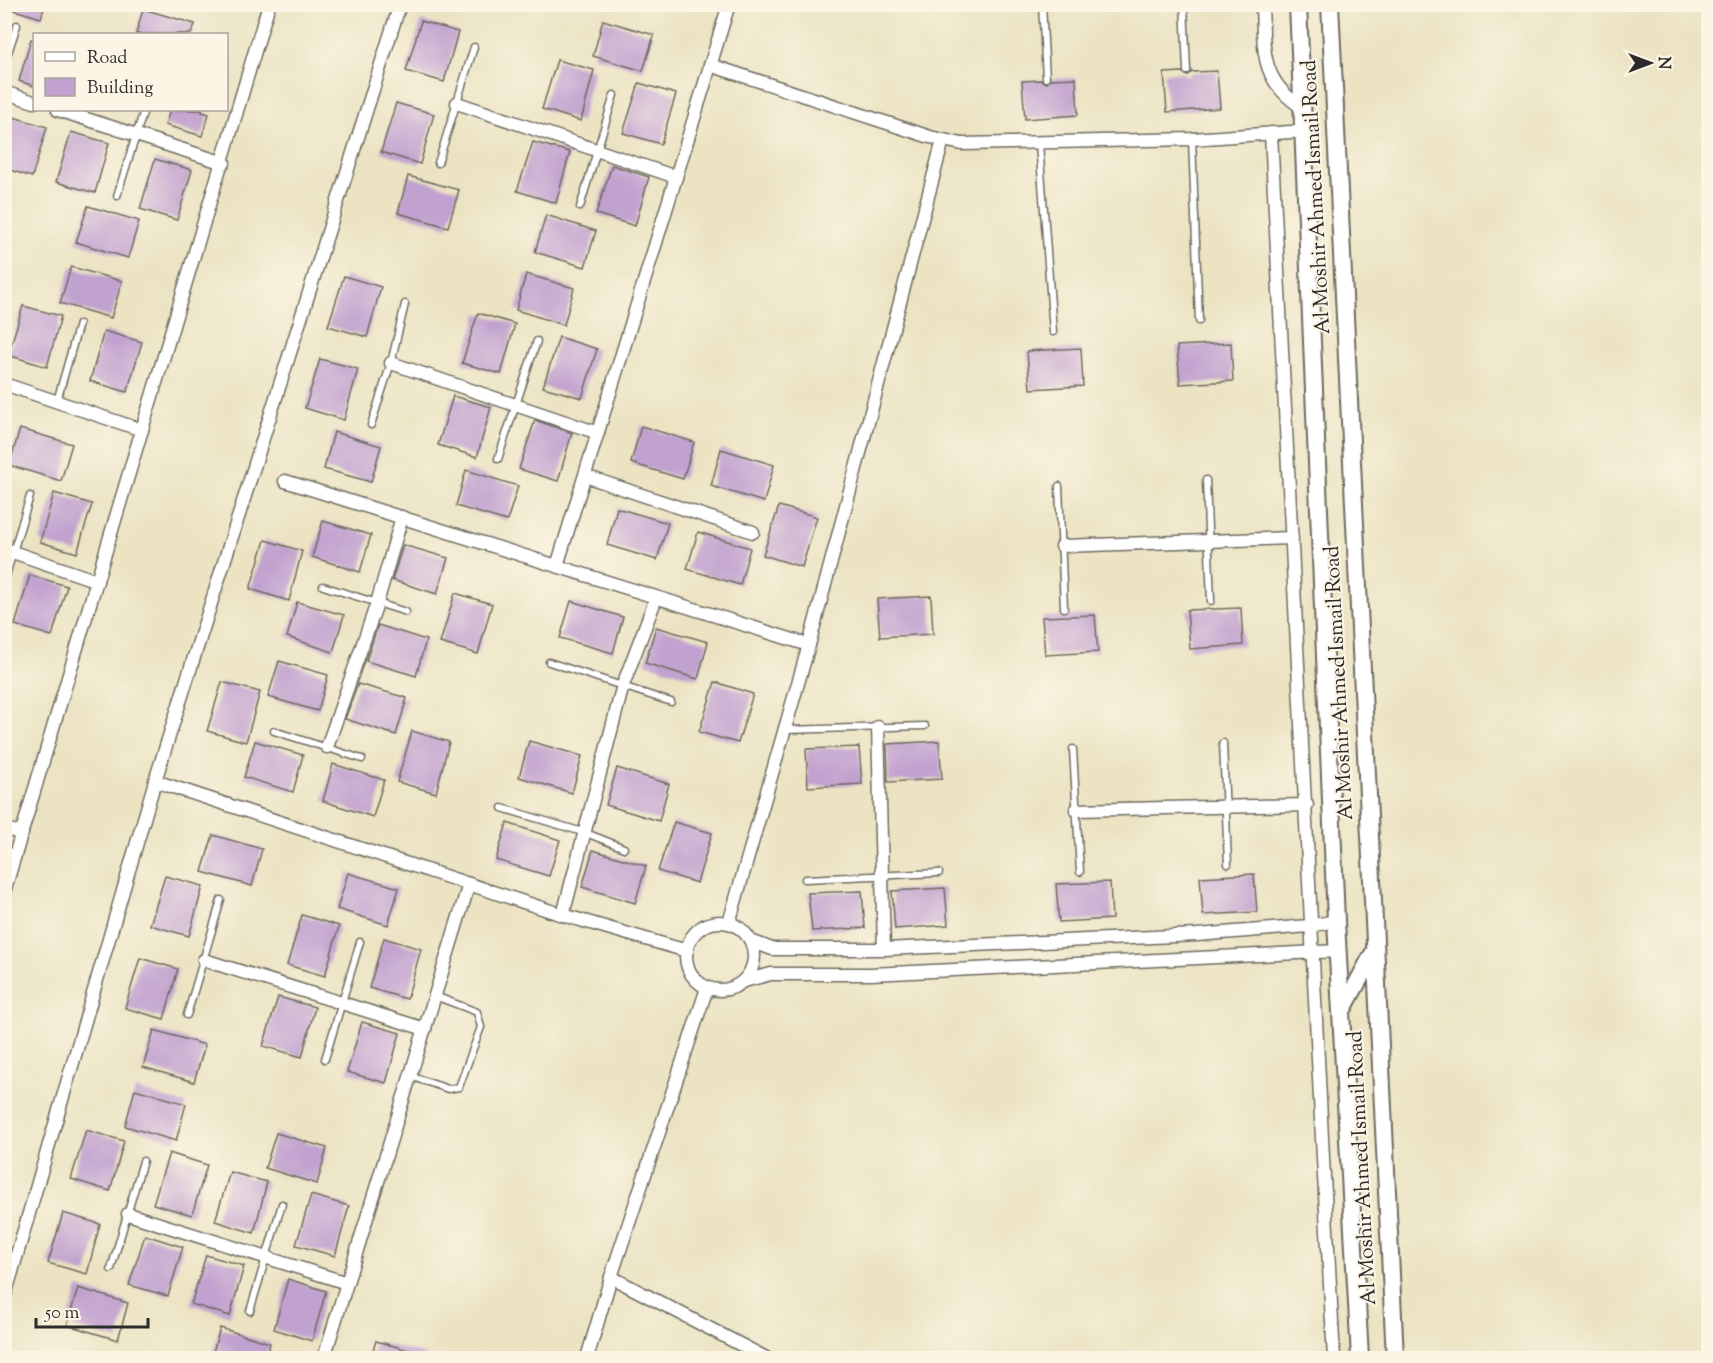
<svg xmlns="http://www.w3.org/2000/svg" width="1713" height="1363" font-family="'Sorts Mill Goudy',serif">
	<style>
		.building { fill: #c1a1cf }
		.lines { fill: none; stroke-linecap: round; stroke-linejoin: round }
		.lane-casing { stroke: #6e6b60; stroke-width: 9 }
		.street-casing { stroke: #6e6b60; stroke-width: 15 }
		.secondary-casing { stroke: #6e6b60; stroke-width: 20 }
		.lane { stroke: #fff; stroke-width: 6 }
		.street { stroke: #fff; stroke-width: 12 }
		.secondary { stroke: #fff; stroke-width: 16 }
		.labels { text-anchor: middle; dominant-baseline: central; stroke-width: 4.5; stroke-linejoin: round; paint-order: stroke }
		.street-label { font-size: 21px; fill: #2b2b2b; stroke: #fcf5e5 }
	</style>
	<rect width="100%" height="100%" fill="#fcf5e5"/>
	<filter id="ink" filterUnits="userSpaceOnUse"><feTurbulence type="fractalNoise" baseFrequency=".0167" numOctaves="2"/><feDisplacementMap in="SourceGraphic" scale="12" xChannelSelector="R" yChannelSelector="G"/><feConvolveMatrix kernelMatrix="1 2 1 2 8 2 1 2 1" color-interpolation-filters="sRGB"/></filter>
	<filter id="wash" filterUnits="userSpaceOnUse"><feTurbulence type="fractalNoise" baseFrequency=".008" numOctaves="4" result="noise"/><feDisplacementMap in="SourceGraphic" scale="24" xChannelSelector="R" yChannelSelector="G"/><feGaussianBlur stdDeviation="1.35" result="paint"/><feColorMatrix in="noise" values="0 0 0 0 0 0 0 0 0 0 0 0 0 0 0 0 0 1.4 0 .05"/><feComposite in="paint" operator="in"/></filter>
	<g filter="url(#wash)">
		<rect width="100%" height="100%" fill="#ebe3c2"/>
		<g id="blocks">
			<g class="building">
				<polygon points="8,4 45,4 41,18 7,8"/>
				<polygon points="143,9 195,24 191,34 136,34"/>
				<polygon points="603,20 654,35 643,71 593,56"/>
				<polygon points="421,21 458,32 444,82 406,71"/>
				<polygon points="31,39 34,40 34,86 19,81"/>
				<polygon points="557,60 594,70 581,121 542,109"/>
				<polygon points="1217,71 1220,108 1167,112 1164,73 1182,72 1187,76 1192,72"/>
				<polygon points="1076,78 1078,115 1025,119 1022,81 1041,80 1047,83 1051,79"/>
				<polygon points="639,83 676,94 661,144 623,133"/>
				<polygon points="396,103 434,114 420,164 381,152"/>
				<polygon points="170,110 202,110 202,112 209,114 202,136 165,125"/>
				<polygon points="10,116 47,127 32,177 4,168 4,134"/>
				<polygon points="71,132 109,143 95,193 56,182"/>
				<polygon points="533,142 570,152 556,203 517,191"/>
				<polygon points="155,159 192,170 177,220 140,209"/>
				<polygon points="612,165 649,177 635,226 596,214"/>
				<polygon points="408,176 459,190 448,227 398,213"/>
				<polygon points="88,206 139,221 128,258 76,242"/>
				<polygon points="546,215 596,231 585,267 535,252"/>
				<polygon points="71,267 122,281 111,318 60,303"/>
				<polygon points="526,274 574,288 564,325 516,310"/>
				<polygon points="344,276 381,287 367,337 328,326"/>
				<polygon points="23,306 61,316 47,367 8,355"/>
				<polygon points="478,313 515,324 501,374 462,363"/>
				<polygon points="104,331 142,342 127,392 90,381"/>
				<polygon points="559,337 597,349 582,398 543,387"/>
				<polygon points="1231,343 1233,381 1180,384 1177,346"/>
				<polygon points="1081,348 1083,386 1030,389 1027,351"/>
				<polygon points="320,359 358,369 344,420 305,408"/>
				<polygon points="453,396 491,407 477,457 438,445"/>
				<polygon points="535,420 572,433 558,481 519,469"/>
				<polygon points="641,426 694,442 683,479 631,463"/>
				<polygon points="20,429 72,444 61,481 9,465"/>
				<polygon points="334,432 381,446 371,482 324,469"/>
				<polygon points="721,449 774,465 764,502 711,486"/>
				<polygon points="466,470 518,486 507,521 456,506"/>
				<polygon points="54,493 92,504 77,553 40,542"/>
				<polygon points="779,506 817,517 802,567 763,555"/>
				<polygon points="617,508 668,523 657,560 607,545"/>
				<polygon points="323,521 371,535 360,572 312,557"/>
				<polygon points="698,532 750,548 740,585 687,569"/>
				<polygon points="265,540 302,551 289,601 250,589"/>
				<polygon points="403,545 448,558 437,594 392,580"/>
				<polygon points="30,575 67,586 52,636 15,625"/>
				<polygon points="455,593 492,604 478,654 440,643"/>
				<polygon points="931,596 933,634 880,637 877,599"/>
				<polygon points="571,601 623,617 613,653 560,638"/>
				<polygon points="297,602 344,615 333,652 287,637"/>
				<polygon points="1241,608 1243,645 1190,649 1187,610"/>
				<polygon points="1095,615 1098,652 1045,655 1042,617"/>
				<polygon points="378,625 426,640 416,676 366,661"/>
				<polygon points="656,627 708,642 698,679 645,663"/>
				<polygon points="279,661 328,675 318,711 268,697"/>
				<polygon points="222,682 260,692 246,742 207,731"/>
				<polygon points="715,682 753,694 738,743 699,732"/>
				<polygon points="358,684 407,698 396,735 345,719"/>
				<polygon points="412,731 449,742 436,793 397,782"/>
				<polygon points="255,741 303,755 293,792 244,777"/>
				<polygon points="529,741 582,756 572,793 519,777"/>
				<polygon points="939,741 942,779 888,782 887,744"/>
				<polygon points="859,747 862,784 808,787 806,749"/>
				<polygon points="333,764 384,780 373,817 323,801"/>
				<polygon points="617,768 669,784 659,821 606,805"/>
				<polygon points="674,822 712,833 697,883 658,871"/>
				<polygon points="507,823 560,840 549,876 496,860"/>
				<polygon points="213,835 262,849 252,886 202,872"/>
				<polygon points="593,850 646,866 635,903 582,887"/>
				<polygon points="348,873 399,888 388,925 337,909"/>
				<polygon points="1254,874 1257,912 1203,915 1200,877"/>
				<polygon points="165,876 203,886 189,936 150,925"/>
				<polygon points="1110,882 1112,919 1059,922 1056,884"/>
				<polygon points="945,888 948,925 895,929 892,891"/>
				<polygon points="862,891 865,928 812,931 808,893"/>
				<polygon points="302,915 339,926 325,976 287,965"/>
				<polygon points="384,938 421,949 407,999 369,988"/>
				<polygon points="140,958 178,969 164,1019 125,1008"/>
				<polygon points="278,997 315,1007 302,1057 263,1046"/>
				<polygon points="362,1022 400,1033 386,1083 347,1072"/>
				<polygon points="154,1030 205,1045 194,1082 143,1067"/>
				<polygon points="135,1089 186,1104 176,1141 125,1126"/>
				<polygon points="86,1130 124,1141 110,1191 71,1179"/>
				<polygon points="276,1133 327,1148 317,1184 265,1168"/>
				<polygon points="169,1153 207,1165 192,1215 153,1204"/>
				<polygon points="230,1172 267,1182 254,1233 215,1221"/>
				<polygon points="311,1195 349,1206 335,1256 296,1245"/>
				<polygon points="63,1213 100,1224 87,1274 48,1263"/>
				<polygon points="145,1235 183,1247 168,1296 129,1285"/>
				<polygon points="206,1255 244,1266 230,1316 191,1304"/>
				<polygon points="288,1279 326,1291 312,1341 274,1329"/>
				<polygon points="78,1288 128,1303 118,1340 67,1325"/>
				<polygon points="220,1328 270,1343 266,1359 211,1359"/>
				<polygon points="376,1341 426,1355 425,1359 380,1359 371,1356"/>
			</g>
		</g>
	</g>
	<g filter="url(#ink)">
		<use href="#blocks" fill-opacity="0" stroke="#6e6b60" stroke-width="1.5"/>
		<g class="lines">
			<g class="lane-casing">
				<g id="lane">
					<polyline points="1042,4 1046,78"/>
					<polyline points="1184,4 1187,71"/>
					<polyline points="4,65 17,25"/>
					<polyline points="1192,139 1199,321"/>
					<polyline points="1039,143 1053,332"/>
					<polyline points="438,163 474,47"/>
					<polyline points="117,196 144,110"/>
					<polyline points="580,207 614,95"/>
					<polyline points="57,401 79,324"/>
					<polyline points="371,425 391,363 405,304"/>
					<polyline points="498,459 537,341"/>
					<polyline points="1206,480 1211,601"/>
					<polyline points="1059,486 1064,608"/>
					<polyline points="4,582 30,496"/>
					<polyline points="323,586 406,612"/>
					<polyline points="549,662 671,702"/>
					<polyline points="785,730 925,726"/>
					<polyline points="274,731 362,759"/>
					<polyline points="1223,743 1228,864"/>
					<polyline points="1073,749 1080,872"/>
					<polyline points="502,808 586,833 624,848"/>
					<polyline points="805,879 939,873"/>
					<polyline points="187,1015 221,900"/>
					<polyline points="325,1059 360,942"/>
					<polyline points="410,1076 448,1089 459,1087 481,1027 477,1012 435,996"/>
					<polyline points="111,1269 143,1161"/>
					<polyline points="250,1311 282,1204"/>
				</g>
			</g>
			<g class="street-casing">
				<g id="street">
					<path d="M1262,4C1264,51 1260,81 1303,108"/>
					<polyline points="710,65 930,137 962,144 1192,139 1304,131"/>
					<polyline points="4,92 34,102"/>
					<polyline points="457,103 676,177"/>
					<polyline points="58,110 224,163"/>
					<path d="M1271,133C1292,542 1311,950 1334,1358"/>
					<polyline points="391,363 598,433"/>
					<polyline points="4,384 142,430"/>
					<polyline points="585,476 753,532"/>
					<polyline points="285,481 809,645"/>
					<polyline points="1062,546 1292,538"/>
					<polyline points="4,549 97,581"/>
					<polyline points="557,566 729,4"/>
					<polyline points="878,727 884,949"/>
					<polyline points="327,747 377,603 402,517"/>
					<polyline points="155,781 563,915 687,951"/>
					<polyline points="1076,810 1307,805"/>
					<polyline points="4,828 22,834"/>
					<polyline points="4,892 269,4"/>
					<polyline points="563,915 623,685 656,598"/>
					<circle cx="720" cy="956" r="34"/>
					<polyline points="729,923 809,645 943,140"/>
					<polyline points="751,941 772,949 884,949 1197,935 1309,926 1336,921"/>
					<polyline points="204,960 425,1029"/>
					<polyline points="744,981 771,974 871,974 1338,951"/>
					<polyline points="128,1214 347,1283"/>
					<polyline points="611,1277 766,1358"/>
					<polyline points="4,1299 155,781 400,4"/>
					<polyline points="324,1358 469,884"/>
					<polyline points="587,1358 611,1277 707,988"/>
				</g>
			</g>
			<g class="secondary-casing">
				<g id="secondary">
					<polyline points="1298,4 1336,921 1360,1358"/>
					<polyline points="1330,4 1395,1358"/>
					<polyline points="1342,1011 1374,952"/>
				</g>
			</g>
			<use href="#lane" class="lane"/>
			<use href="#street" class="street"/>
			<use href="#secondary" class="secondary"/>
		</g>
	</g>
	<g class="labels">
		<g class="street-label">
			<text transform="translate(1317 197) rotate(-93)">Al Moshir Ahmed Ismail Road</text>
			<text transform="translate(1340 683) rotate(-93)">Al Moshir Ahmed Ismail Road</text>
			<text transform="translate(1363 1168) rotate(-93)">Al Moshir Ahmed Ismail Road</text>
		</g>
	</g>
	<rect width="1713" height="1363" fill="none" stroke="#fcf5e5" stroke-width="24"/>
	<rect x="33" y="33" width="195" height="78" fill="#fcf5e5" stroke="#a8a49b" stroke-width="1.5"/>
	<rect x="45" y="52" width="30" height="9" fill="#ffffff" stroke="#a8a49b" stroke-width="1.5"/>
	<text x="87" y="63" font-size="18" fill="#2b2b2b">Road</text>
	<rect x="45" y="78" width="30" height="18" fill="#c1a1cf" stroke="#a8a49b" stroke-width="1.5"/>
	<text x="87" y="93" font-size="18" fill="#2b2b2b">Building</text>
	<g transform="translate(1650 63) rotate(90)" stroke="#fcf5e5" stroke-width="4.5" paint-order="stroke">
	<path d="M0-4.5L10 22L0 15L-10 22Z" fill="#2b2b2b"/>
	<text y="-9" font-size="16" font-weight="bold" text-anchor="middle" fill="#2b2b2b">N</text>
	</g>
	<path d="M36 1318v9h112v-9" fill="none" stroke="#2b2b2b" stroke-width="3"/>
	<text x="45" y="1318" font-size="18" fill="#2b2b2b" stroke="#fcf5e5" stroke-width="4.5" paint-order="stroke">50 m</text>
</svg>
